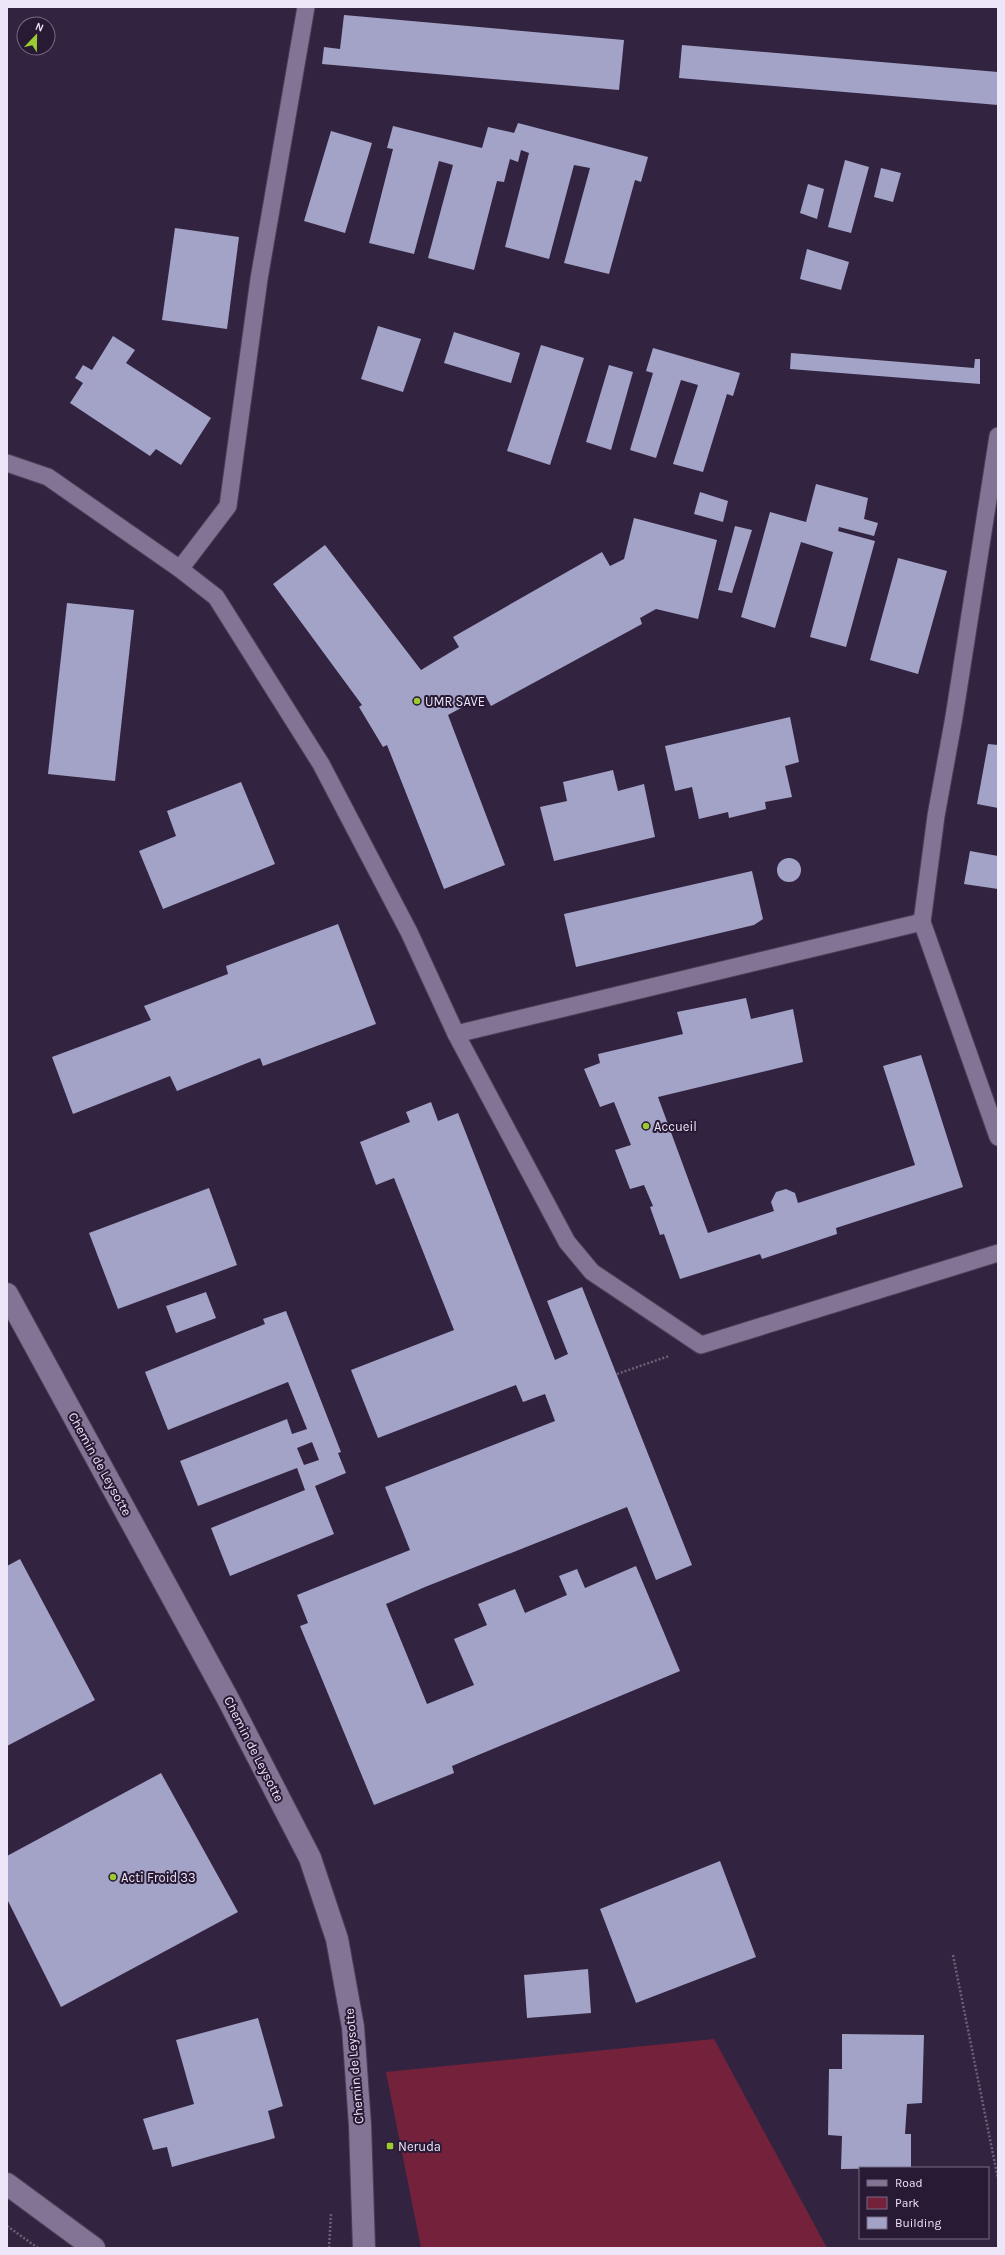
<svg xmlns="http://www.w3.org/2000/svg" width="1005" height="2255" font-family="Karla,sans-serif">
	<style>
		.green { fill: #74213b }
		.building { fill: #a3a3c7; fill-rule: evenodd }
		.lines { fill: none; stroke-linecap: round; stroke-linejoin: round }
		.service-casing { stroke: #4c4058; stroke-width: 19 }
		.tertiary-casing { stroke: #4c4058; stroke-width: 24 }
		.path { stroke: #6c6079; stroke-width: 2.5; stroke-dasharray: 2 2; stroke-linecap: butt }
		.service { stroke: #837495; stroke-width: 17 }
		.tertiary { stroke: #837495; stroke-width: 22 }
		.poi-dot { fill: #9cca31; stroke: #281a35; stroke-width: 1.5 }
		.labels { text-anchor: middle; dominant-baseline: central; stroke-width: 4; stroke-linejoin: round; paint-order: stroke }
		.poi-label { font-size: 13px; fill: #ede5f8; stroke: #281a35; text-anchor: start }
		.street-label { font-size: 13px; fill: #ede5f8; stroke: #281a35 }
	</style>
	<rect width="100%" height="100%" fill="#322440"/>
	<polygon class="green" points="714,2039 827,2248 421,2248 386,2072"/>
	<g class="building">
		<polygon points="344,15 624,40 619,90 322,64 324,47 340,49"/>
		<polygon points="682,45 998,72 998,105 679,78"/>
		<polygon points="518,123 648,157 641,182 635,180 609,274 564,263 590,168 574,165 549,259 505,247 529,153 521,150 518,162 510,159 504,182 497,181 474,270 428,258 453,165 439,161 414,254 369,243 393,149 387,148 393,126 482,148 488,127 514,133"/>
		<polygon points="331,131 372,143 345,233 304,221"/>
		<polygon points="845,160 869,167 851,233 828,227"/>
		<polygon points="881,168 901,173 893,202 874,197"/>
		<polygon points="808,184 824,189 817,219 800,213"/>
		<polygon points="175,228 239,237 227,329 162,320"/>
		<polygon points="807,249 849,262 841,290 800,279"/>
		<polygon points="378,326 421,339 403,392 361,379"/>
		<polygon points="454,332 520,353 511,383 444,363"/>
		<polygon points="113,336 135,350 126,363 211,418 181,465 156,449 150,456 70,403 83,383 75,378 83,365 92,370"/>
		<polygon points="541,345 584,358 550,465 507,451"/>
		<polygon points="653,348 740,373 733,396 727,394 703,472 673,464 698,385 681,380 656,458 630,450 653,373 646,371"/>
		<polygon points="791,353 974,368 975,359 980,359 980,384 790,369"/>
		<polygon points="609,365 633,372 611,450 586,442"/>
		<polygon points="816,484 868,498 864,519 878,523 874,536 839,527 838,531 875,541 846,647 810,637 833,552 801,542 775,628 741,617 770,512 806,522"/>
		<polygon points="700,492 728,501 723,522 694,514"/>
		<polygon points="634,518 717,540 698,619 656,609 640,618 642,624 491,706 485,695 448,715 505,865 444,889 387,745 383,747 359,707 362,705 273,584 325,545 421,670 459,647 453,637 602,552 610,566 624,559"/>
		<polygon points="735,526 752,530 732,593 718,590"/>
		<polygon points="898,558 947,571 918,674 870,660"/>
		<polygon points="67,603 134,610 115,781 48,774"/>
		<polygon points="790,717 799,762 785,766 792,797 765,802 766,809 729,818 728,812 699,819 692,787 675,791 665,746"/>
		<polygon points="988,744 998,745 998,808 977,804"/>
		<polygon points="613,770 618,791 644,784 655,837 554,861 540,807 567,801 563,782"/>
		<polygon points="241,782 275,864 163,909 139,851 176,836 167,811"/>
		<polygon points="970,851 998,856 998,889 964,884"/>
		<circle cx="789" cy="870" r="12"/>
		<polygon points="752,871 763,919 754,925 576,967 564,914"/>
		<polygon points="338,924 376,1024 263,1066 260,1058 177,1091 170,1076 73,1114 52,1057 151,1020 144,1006 228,974 226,966"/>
		<polygon points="746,998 751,1019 793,1009 803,1062 658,1097 708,1233 774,1211 771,1202 776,1192 786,1189 795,1193 798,1203 915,1165 883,1066 921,1055 963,1187 836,1228 837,1234 762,1259 760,1254 680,1279 664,1234 660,1235 650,1207 653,1206 644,1185 630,1189 615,1150 631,1145 614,1102 600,1107 584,1069 600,1063 598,1054 683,1034 677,1012"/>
		<polygon points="431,1102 438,1121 458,1113 555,1360 568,1354 547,1301 582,1287 692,1565 656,1580 627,1507 425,1587 386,1604 427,1704 474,1685 454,1639 487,1625 478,1604 515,1589 525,1613 567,1595 559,1576 577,1569 585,1588 636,1566 680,1671 452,1766 454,1773 374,1805 300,1626 308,1623 297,1595 410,1550 385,1487 555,1421 545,1394 523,1402 516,1385 378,1438 351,1370 454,1330 394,1178 376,1185 360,1142 410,1122 406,1112"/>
		<polygon points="209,1188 237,1265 118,1309 89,1233"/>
		<polygon points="206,1292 216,1318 176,1333 166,1306"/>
		<path d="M286,1311L341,1452L338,1453L346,1473L315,1486L334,1534L230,1576L211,1528L305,1490L297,1468L198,1506L180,1461L287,1419L292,1434L307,1429L288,1382L168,1430L145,1372L265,1324L263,1319ZM312,1442L319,1460L304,1465L297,1448Z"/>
		<polygon points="20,1559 95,1700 7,1746 7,1566"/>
		<polygon points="161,1773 238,1912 61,2007 7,1899 7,1856"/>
		<polygon points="720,1861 756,1957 636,2003 600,1909"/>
		<polygon points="588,1969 591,2013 527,2018 524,1975"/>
		<polygon points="258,2018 283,2106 268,2111 275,2138 172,2167 167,2147 153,2150 143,2119 194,2104 176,2040"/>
		<polygon points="842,2034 924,2035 922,2103 907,2104 905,2134 911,2134 911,2168 841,2169 842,2136 828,2135 829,2069 842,2069"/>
	</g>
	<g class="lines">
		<g class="service-casing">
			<g id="service">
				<polyline points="998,436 954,717 936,816 922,922 998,1137"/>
				<polyline points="7,463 48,477 180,569 216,597 321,764 409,932 456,1034 567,1242 592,1272 701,1345 998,1253"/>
				<polyline points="180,569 228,506 259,279 306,7"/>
				<polyline points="456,1034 922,922"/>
			</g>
		</g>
		<g class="tertiary-casing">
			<g id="tertiary">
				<polyline points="7,1294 228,1699 310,1858 337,1939 353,2027 360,2125 364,2248"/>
				<polyline points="7,2184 94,2248"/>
			</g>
		</g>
		<g class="path">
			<polyline points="617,1374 669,1356"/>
			<polyline points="953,1955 998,2179"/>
			<polyline points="7,2226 38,2248"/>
			<polyline points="329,2248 331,2214"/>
		</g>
		<use href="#service" class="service"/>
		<use href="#tertiary" class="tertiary"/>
	</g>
	<g class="poi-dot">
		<circle cx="417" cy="701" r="4"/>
		<circle cx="646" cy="1126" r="4"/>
		<circle cx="113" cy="1877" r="4"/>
		<rect x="386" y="2142" width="8" height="8" rx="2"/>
	</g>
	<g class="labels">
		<g class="poi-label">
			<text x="425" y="701">UMR SAVE</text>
			<text x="654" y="1126">Accueil</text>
			<text x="121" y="1877">Acti Froid 33</text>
			<text x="398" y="2146">Neruda</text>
		</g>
		<g class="street-label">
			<text transform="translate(100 1464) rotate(61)">Chemin de Leysotte</text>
			<text transform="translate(254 1749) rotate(63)">Chemin de Leysotte</text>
			<text transform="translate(354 2066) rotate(-95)">Chemin de Leysotte</text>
		</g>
	</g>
	<rect width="1005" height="2255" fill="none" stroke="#ede5f8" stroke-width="16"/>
	<rect x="859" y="2167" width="130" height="72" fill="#281a35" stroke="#776b83"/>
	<rect x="867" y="2180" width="20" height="6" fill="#837495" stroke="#776b83"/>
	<text x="895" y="2187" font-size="12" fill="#ede5f8">Road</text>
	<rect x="867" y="2197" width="20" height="12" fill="#74213b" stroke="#776b83"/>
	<text x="895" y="2207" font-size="12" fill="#ede5f8">Park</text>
	<rect x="867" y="2217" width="20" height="12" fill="#a3a3c7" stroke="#776b83"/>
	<text x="895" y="2227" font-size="12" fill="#ede5f8">Building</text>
	<g transform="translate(36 36) rotate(22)"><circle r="19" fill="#281a35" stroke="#776b83"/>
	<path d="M0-3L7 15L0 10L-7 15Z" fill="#9cca31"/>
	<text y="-6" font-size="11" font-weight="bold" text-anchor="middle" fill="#ede5f8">N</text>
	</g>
</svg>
